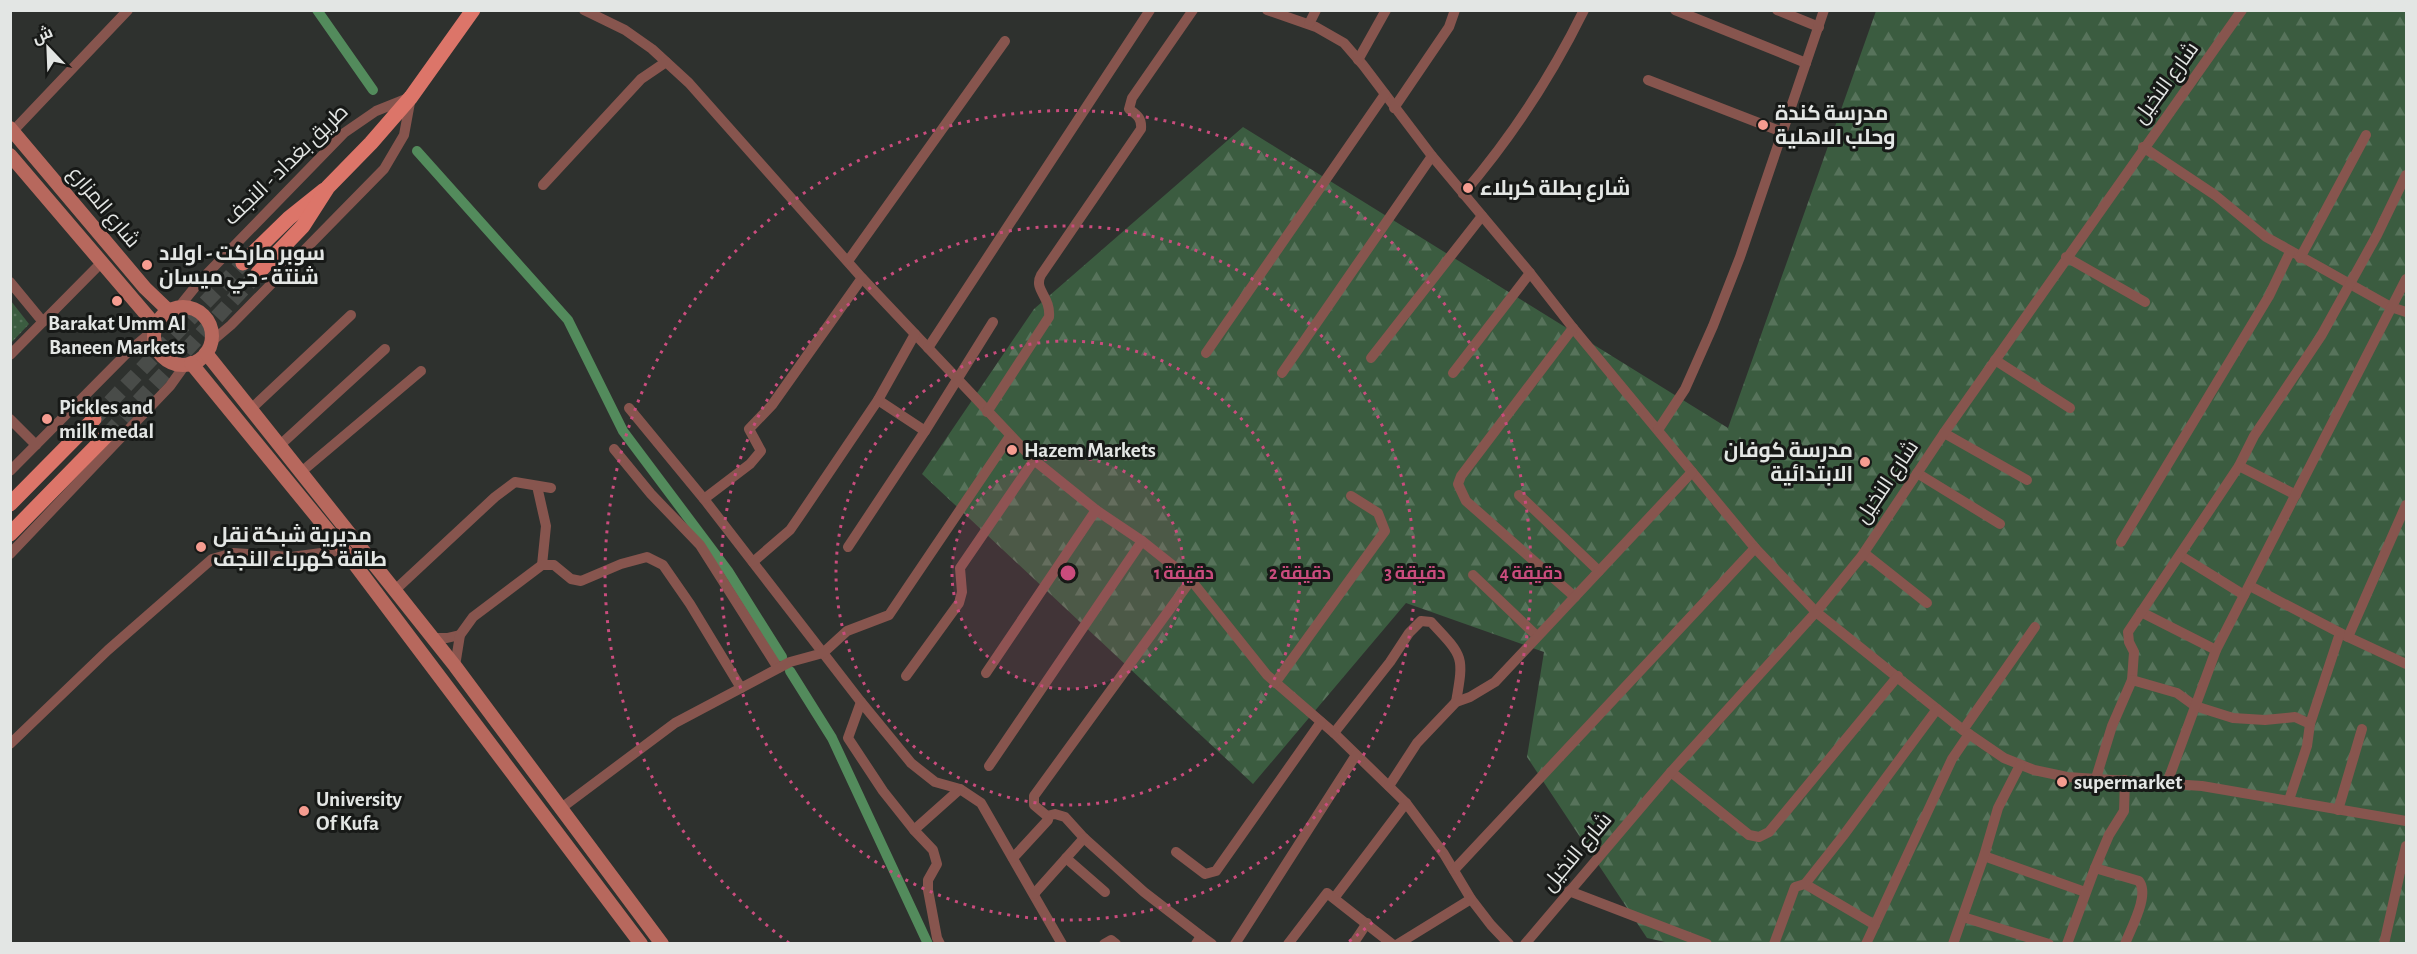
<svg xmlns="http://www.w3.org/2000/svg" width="2417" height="954" font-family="'Alegreya Sans',Cairo,sans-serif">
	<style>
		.forest { fill: url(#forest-firs) }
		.garden { fill: url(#garden-dots) }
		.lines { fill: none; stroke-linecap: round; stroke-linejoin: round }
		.canal { stroke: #538b5c; stroke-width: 10 }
		.primary-tunnel { stroke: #494c49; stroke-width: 15; stroke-dasharray: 15 8; stroke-linecap: butt }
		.street { stroke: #87554e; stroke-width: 10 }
		.secondary { stroke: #b7685d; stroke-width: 14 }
		.primary { stroke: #dc7569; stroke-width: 15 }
		.ring { fill: none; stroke: #ca4c7d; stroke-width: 3; stroke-dasharray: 3 6 }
		.poi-dot { fill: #f59c90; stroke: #171917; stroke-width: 2 }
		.labels { text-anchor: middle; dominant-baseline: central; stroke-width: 6; stroke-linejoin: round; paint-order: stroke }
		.street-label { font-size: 21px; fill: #e3e6e4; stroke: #171917 }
		.poi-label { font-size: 21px; font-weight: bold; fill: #e3e6e4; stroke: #171917; text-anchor: start }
		.centre { fill: #ca4c7d; stroke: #171917; stroke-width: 3 }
		.ring-label { font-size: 18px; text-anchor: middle; font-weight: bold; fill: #ca4c7d; stroke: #171917; stroke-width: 6; stroke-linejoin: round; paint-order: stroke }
	</style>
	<defs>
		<pattern id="forest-firs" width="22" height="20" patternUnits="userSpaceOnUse" patternTransform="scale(1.5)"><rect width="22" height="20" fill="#3b5c40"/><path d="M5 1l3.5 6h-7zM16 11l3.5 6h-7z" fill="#57735b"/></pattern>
		<pattern id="garden-dots" width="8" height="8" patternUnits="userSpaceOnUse" patternTransform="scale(1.5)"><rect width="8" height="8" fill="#3b5c40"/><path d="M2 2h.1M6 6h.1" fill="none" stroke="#57735b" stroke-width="1.8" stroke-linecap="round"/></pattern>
	</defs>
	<rect width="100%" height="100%" fill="#2e312e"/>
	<polygon class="forest" points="1876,11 2406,11 2406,943 1674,944 1647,938 1527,757 1544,652 1406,603 1253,784 922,474 1034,309 1243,127 1728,428"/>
	<polygon class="garden" points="11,301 29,324 11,343 10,343"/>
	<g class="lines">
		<g class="canal">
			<polyline points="317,10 373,90"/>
			<polyline points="417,151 568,320 623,431 728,571 782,657"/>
			<polyline points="790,671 832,738 928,944"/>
		</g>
		<g class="primary-tunnel">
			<polyline points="94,419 243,263"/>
			<polyline points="107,435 258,273"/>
		</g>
		<g class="street">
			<polyline points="584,10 625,30 652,49 689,83 862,278 1034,460 1096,510 1142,541 1191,580 1267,675 1334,733 1406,803 1444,854 1471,899 1491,925 1509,944"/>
			<polyline points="1267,10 1316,27 1344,43 1363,65 1432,156 1530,273 1573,328 1755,548 1816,612 1963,730 2004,758 2034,770 2067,777 2202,786 2406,821"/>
			<polyline points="1675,10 1806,63"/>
			<polyline points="1777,10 1819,27"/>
			<polyline points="1309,24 1316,10"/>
			<polyline points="1358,60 1386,10"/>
			<polyline points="1648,80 1782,132"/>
			<polyline points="1394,108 1449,27 1455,10"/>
			<polyline points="13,131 128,10"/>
			<polyline points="2143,147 2215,195 2266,237 2391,307 2406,312"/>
			<polyline points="543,185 641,79 666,62"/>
			<path d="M1463,194C1511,138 1551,77 1584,10"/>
			<polyline points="2066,257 2145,302"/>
			<polyline points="2300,258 2366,135"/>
			<polyline points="848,261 1005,41"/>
			<polyline points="10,282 43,322"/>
			<polyline points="179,307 200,281 344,133 376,111 411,97 404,135 384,169 231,325 211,342"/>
			<polyline points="1573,328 1461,476 1458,484 1466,501 1575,597"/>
			<polyline points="928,348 1150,10"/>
			<polyline points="1206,353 1385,94"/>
			<polyline points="10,355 101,263"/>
			<polyline points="1371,358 1482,216"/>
			<polyline points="1995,360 2070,408"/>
			<polyline points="1282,373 1432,156"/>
			<polyline points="1453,373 1530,273"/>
			<polyline points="878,400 925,431"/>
			<polyline points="629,408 704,499 861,702 911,763 935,782 960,789 981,803 1062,944"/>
			<polyline points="250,410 351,315"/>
			<path d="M987,412L1049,317C1051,296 1033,290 1041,275L1141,129C1142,118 1137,115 1129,109L1132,98L1193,10"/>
			<polyline points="10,419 36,445"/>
			<polyline points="1658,430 1685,389 1713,326 1740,257 1824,10"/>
			<polyline points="1944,433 2027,480"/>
			<polyline points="279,446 385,349"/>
			<polyline points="614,449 651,494 700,545 778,668"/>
			<polyline points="2239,466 2296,495"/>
			<polyline points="10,471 130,350 155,329"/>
			<polyline points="300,473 421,371"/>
			<polyline points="1917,473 2000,524"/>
			<polyline points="537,486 546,526 542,565"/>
			<polyline points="1519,495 1599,571"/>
			<polyline points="704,499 750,464 761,451 749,429 772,405 862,278"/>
			<polyline points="2121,542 2269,296 2290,252"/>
			<polyline points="848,547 925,431 993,322"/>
			<polyline points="1864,553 1927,603"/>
			<polyline points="10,554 170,386 185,365"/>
			<polyline points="2181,556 2244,595"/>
			<polyline points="753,562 790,530 799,517 878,400 915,334"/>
			<polyline points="1473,575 1537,636"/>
			<polyline points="2250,586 2348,637 2406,664"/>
			<polyline points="394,591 495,497 515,482 551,488"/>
			<polyline points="2141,612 2216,650"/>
			<polyline points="2348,637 2406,505"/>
			<polyline points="432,638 447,638 460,635"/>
			<polyline points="455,666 460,635 473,617 542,565 554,565 571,579 581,581 621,564 647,557 663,565 690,604 741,688"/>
			<polyline points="986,673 1096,510"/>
			<polyline points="906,676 959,603 962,592 960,568 1034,460"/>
			<polyline points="2132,680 2134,652 2129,642 2128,632 2239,466 2254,436 2321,336 2377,235 2406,175"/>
			<polyline points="1275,683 1385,531 1378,513 1351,496"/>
			<polyline points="861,702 848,738 883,791 914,830 933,850 937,864 928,880 928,890 937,938 940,944"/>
			<polyline points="2310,724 2340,633"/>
			<polyline points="1963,730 2035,627"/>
			<path d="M1334,733L1390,662L1409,633L1421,621L1431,622C1464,657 1464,656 1456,702"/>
			<polyline points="10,744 108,650 212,559 233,553 291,557 344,550"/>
			<polyline points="989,766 1142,541"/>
			<polyline points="1671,772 1749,835 1759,837 1769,832 1898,676"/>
			<polyline points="2096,778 2112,726 2132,680 2177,693 2195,706 2233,718 2265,720 2295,717 2310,724 2307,746 2289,800"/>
			<polyline points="2167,783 2216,650 2406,279"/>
			<polyline points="1389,786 1417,743 1456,702 1470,697 1495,682 1692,472"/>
			<polyline points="560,809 675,723 790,662 823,653 847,631 889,615 1010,436"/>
			<polyline points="2338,810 2362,729"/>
			<polyline points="1047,816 1055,814 1065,817 1084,838 1144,892 1201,936"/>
			<polyline points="914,830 960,789"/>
			<polyline points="1176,852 1205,874 1216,871 1321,722"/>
			<polyline points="1984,856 2085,892"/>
			<polyline points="1013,858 1048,820 1047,816 1034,805 1034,796 1191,580"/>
			<polyline points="1066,858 1105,892"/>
			<path d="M2095,868L2139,881C2150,895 2131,928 2125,944"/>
			<polyline points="1454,870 1755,548"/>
			<polyline points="1805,884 1875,925"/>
			<polyline points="1569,891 1707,944"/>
			<polyline points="1034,894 1084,838"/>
			<polyline points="1335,897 1406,803"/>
			<polyline points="1963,917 2049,944"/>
			<polyline points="1104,944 1111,940 1116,944"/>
			<polyline points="1196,944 1201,936 1212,944"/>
			<polyline points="1235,944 1356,755"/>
			<polyline points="1288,944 1327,893 1392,944"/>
			<polyline points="1353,944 1367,923"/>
			<polyline points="1398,944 1471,899"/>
			<polyline points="1525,944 1671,772 1816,612 1861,557 1944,433 2242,10"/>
			<polyline points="1774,944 1795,887 1805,884 1843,836 1937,709"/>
			<polyline points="1866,944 1952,759 1969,734"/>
			<polyline points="1953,944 1984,856 1998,808 2020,765"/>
			<polyline points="2067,944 2095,868 2109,835 2124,811 2125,780"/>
			<polyline points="2384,944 2406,846"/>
		</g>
		<g class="secondary">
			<polyline points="10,128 145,288 169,311"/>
			<polyline points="10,155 156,326"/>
			<circle cx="183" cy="336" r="29"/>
			<polyline points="206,353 455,666 662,944"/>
			<polyline points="191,363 344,550 641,944"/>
		</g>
		<g class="primary">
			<polyline points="243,263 289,218 324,190"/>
			<polyline points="258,273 303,226 328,187 371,143 411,97 473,10"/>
			<polyline points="10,504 94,419"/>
			<polyline points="10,534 107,435"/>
		</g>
	</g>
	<circle cx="1068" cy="573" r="116" fill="#ca4c7d" fill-opacity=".12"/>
	<g class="ring">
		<circle cx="1068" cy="573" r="116"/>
		<circle cx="1068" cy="573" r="232"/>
		<circle cx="1068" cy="573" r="347"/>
		<path d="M789 943A463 463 0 1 1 1347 943"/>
	</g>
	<g class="poi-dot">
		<circle cx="1763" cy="125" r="6"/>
		<circle cx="1468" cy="188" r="6"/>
		<circle cx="147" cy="265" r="6"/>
		<circle cx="117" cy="301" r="6"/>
		<circle cx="47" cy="419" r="6"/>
		<circle cx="1012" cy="450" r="6"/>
		<circle cx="1865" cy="462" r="6"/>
		<circle cx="201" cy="547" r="6"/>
		<circle cx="2062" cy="782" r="6"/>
		<circle cx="304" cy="811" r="6"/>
	</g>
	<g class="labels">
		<g class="street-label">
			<text transform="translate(2166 83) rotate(-54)">شارع النخيل</text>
			<text transform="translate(286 165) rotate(-44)">طريق بغداد - النجف</text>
			<text transform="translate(104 207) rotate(50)">شارع المزارع</text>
			<text transform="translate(1887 482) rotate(-56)">شارع النخيل</text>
			<text transform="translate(1577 852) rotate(-50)">شارع النخيل</text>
		</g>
		<g class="poi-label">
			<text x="1775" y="113">مدرسة كندة<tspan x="1775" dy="24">وحلب الاهلية</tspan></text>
			<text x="1480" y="188">شارع بطلة كربلاء</text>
			<text x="159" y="253">سوبر ماركت - اولاد<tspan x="159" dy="24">شنتة - حي ميسان</tspan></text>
			<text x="117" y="323" text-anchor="middle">Barakat Umm Al<tspan x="117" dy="24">Baneen Markets</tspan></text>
			<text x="59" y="407">Pickles and<tspan x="59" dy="24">milk medal</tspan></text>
			<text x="1024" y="450">Hazem Markets</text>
			<text x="1853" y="450" text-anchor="end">مدرسة كوفان<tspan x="1853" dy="24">الابتدائية</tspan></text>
			<text x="213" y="535">مديرية شبكة نقل<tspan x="213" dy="24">طاقة كهرباء النجف</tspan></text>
			<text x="2074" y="782">supermarket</text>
			<text x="316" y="799">University<tspan x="316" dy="24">Of Kufa</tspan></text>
		</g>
	</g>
	<circle cx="1068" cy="573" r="9" class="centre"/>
	<g class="ring-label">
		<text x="1184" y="579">1 دقيقة</text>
		<text x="1300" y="579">2 دقيقة</text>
		<text x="1415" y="579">3 دقيقة</text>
		<text x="1531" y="579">4 دقيقة</text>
	</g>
	<rect width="2417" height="954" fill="none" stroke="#e3e6e4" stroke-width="24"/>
	<g transform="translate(48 48) rotate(337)" stroke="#171917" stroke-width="4.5" paint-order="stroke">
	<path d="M0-4.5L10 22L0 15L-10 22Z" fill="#e3e6e4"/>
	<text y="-9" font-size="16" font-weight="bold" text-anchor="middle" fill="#e3e6e4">ش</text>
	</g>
</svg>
